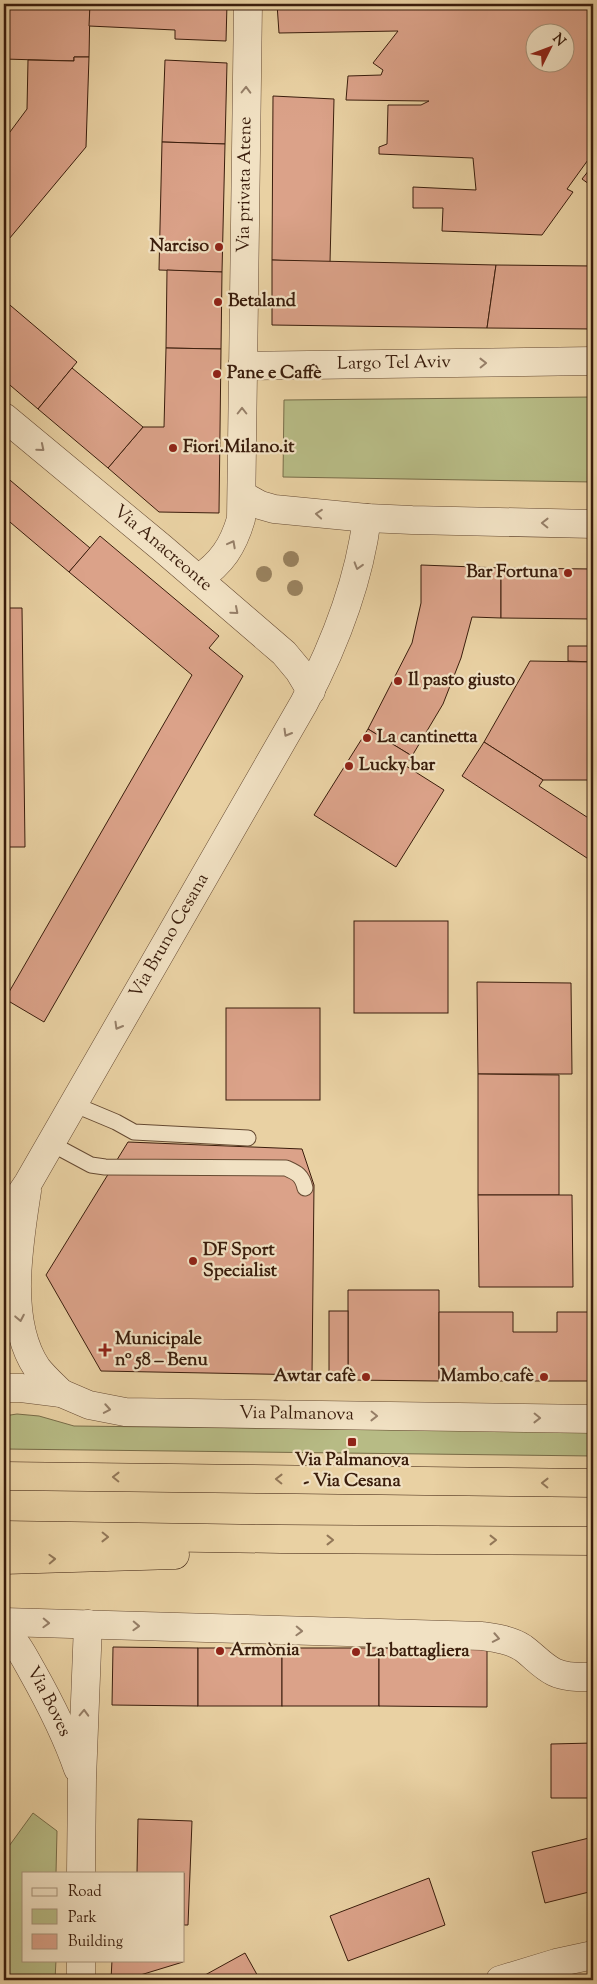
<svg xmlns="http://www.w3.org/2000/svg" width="597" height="1984" font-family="'Sorts Mill Goudy',serif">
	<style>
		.green { fill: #b7bb85; stroke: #786c48 }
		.building { fill: #dba289; stroke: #3a1d0c; fill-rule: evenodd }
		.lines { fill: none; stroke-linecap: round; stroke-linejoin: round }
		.service-casing { stroke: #664a32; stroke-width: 17 }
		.minor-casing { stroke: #664a32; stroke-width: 29 }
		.tertiary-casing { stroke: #664a32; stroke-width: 29 }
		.trunk-casing { stroke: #3a1d0c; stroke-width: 29 }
		.service { stroke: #f1e1c3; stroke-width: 15 }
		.minor { stroke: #f1e1c3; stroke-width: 28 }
		.tertiary { stroke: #f1e1c3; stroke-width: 28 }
		.trunk { stroke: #e9d1a3; stroke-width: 28 }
		.tree { fill: #9a8360 }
		.oneway { stroke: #967f68 }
		.oneway2 { stroke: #927758 }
		.poi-dot { fill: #8f2418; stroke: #f1e1c3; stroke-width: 2 }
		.labels { text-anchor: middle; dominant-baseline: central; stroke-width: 4.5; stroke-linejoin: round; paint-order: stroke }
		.street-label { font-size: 18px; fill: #3a1d0c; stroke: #f1e1c3 }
		.poi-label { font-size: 18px; font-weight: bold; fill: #3a1d0c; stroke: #f1e1c3; text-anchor: start }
	</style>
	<rect width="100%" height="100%" fill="#e9d1a3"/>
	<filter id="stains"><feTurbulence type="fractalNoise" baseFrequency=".004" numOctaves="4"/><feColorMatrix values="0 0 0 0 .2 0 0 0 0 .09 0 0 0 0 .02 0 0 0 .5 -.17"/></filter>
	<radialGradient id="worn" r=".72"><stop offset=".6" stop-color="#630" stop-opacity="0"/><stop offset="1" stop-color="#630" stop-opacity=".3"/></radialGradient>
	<g class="green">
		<polygon points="593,397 593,482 283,477 284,400"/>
		<polygon points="17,1414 39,1416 74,1426 593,1432 593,1456 4,1449 4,1416"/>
		<polygon points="33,1813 57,1831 56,1873 24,1873 24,1960 56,1960 55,1980 4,1980 4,1853"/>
	</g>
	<g class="building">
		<polygon points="4,4 90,4 89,57 74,57 74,61 4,59"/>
		<polygon points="90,4 227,4 226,41 175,39 175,30 89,26"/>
		<path d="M277,4H593V153L567,189L573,192L542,235L442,231L443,208H413V187L476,190L473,158L379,154V147L387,144L388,105H421L429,101L346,100L348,76L381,75L383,70L373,63L398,31L279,33ZM534,32H564V62H534Z"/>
		<polygon points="74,57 89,57 86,147 4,245 4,140 27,109 28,60 74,61"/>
		<polygon points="165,60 227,63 225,144 162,142"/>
		<polygon points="273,96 334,99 330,263 272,260"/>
		<polygon points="162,142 225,144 222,272 159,270"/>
		<polygon points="593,165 593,187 582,179"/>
		<polygon points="272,260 496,265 487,328 272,325"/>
		<polygon points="496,265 593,266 593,329 487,328"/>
		<polygon points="167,270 222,272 221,349 166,348"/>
		<polygon points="4,300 77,362 38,409 4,380"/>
		<polygon points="166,348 221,349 219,513 159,512 108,468 143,427 164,427"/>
		<polygon points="72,368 143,427 108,468 38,409"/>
		<polygon points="4,475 90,548 69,572 4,517"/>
		<polygon points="100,536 219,636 209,648 243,676 44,1022 5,999 192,675 69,572"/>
		<polygon points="421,565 501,568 501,618 472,617 461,658 443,704 412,756 368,729 412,643 421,603"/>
		<polygon points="501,568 593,569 593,619 501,618"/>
		<polygon points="4,608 22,608 25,847 4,847"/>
		<polygon points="568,646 593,646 593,662 568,661"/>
		<polygon points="530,661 593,662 593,780 543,780 484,742"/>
		<polygon points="368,729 412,756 406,766 444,790 396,867 314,815"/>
		<polygon points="484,742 543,780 539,786 593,821 593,862 462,776"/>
		<rect x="354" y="921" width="94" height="92"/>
		<polygon points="477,982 571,983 572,1074 478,1074"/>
		<polygon points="591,999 593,999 593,1227 588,1227"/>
		<rect x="226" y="1008" width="94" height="92"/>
		<polygon points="478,1074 559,1075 559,1195 478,1195"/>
		<polygon points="128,1142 302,1149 314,1185 312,1375 101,1371 46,1275"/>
		<polygon points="478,1195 572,1195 573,1287 479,1287"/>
		<polygon points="348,1290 439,1290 439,1381 348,1380"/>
		<rect x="329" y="1311" width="19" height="69"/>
		<polygon points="439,1312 513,1312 513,1332 557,1332 557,1312 593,1312 593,1381 439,1381"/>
		<polygon points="113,1647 198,1648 198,1706 112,1705"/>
		<rect x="198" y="1648" width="84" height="58"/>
		<rect x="282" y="1648" width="97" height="58"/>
		<polygon points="379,1648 487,1649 487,1707 379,1706"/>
		<polygon points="593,1743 593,1798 551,1798 551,1744"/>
		<polygon points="138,1819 192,1821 188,1925 184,1925 184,1873 137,1873"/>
		<polygon points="593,1837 593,1891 545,1903 532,1852"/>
		<polygon points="429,1878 445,1925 348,1961 330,1916"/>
		<polygon points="245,1953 260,1980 196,1980"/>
		<polygon points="112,1960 183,1960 183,1962 124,1980 111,1980"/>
	</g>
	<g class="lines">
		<g class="service-casing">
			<g id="service">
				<polyline points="73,1104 116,1122 134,1132 248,1138"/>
				<path d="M50,1143L91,1165L105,1167L286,1168C297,1173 302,1175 305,1188"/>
			</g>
		</g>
		<g class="minor-casing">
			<g id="minor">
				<path id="s1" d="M242,366L593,361"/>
				<path id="s2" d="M4,417L162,548L284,653L299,671L311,691"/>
				<polyline points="242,495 260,505 274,509 367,518 412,520 593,524"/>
				<path id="s3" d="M198,579C222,563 233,546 241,519L248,4"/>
				<path d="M27,1191C19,1244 5,1320 37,1368C44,1377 53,1385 61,1393"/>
				<path id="s4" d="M4,1219L28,1183L304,703C334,646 359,582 367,518"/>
				<path id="s5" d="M4,1388H21L61,1393L89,1405L125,1412L593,1419"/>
				<path d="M4,1622L482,1636C496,1638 511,1640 523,1648C534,1656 542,1666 554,1672C566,1678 581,1677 593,1677"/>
				<path id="s6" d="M4,1631C17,1642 24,1657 32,1671C50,1703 66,1734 78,1769"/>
				<polyline points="81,1873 82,1779 88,1624"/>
				<polyline points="81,1980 81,1960"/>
			</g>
		</g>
		<g class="tertiary-casing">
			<polyline id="tertiary" points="500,1980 556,1963 593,1955"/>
		</g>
		<g class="trunk-casing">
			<g id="trunk">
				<polyline points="4,1476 593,1483"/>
				<polyline points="4,1535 281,1539 593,1541"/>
				<polyline points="4,1560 175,1555"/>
			</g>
		</g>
		<use href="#service" class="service"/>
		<use href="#minor" class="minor"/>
		<use href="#tertiary" class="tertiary"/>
		<use href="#trunk" class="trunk"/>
	</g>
	<g class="tree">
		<circle cx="291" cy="559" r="8"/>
		<circle cx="264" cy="574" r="8"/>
		<circle cx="295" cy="588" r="8"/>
	</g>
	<defs><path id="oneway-chevron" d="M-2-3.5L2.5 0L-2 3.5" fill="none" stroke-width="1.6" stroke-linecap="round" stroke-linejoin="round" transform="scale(1.25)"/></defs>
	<g class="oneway">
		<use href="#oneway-chevron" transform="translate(246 90) rotate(-89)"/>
		<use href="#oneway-chevron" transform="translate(483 363) rotate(-1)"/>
		<use href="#oneway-chevron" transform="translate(242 411) rotate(-90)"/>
		<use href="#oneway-chevron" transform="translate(41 448) rotate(40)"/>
		<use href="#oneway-chevron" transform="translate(319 514) rotate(-175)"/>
		<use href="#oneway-chevron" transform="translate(545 523) rotate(-179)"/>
		<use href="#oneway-chevron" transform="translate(232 544) rotate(-62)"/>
		<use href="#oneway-chevron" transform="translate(358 566) rotate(107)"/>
		<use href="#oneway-chevron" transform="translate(235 611) rotate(41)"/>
		<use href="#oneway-chevron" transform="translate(287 733) rotate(120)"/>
		<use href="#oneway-chevron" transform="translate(118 1026) rotate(120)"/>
		<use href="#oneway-chevron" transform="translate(20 1318) rotate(79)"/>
		<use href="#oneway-chevron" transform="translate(107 1409) rotate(10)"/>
		<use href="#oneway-chevron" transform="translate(374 1416) rotate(1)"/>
		<use href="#oneway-chevron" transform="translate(537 1418) rotate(1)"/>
		<use href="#oneway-chevron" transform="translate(46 1623) rotate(2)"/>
		<use href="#oneway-chevron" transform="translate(136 1626) rotate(2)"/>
		<use href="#oneway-chevron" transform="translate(299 1631) rotate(2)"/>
		<use href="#oneway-chevron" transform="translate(496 1638) rotate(11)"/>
		<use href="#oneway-chevron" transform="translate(84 1713) rotate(-88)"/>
	</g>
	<g class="oneway2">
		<use href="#oneway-chevron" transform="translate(116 1477) rotate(-179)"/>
		<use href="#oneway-chevron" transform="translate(279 1479) rotate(-179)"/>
		<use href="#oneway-chevron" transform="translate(545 1483) rotate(-179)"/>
		<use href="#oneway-chevron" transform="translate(105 1537) rotate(1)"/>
		<use href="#oneway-chevron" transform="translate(330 1540)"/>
		<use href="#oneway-chevron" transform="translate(493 1540)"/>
		<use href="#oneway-chevron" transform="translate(52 1559) rotate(-2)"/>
	</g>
	<g class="poi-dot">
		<circle cx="219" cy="247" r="5"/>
		<circle cx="218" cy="302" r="5"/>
		<circle cx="217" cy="374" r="5"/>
		<circle cx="173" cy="448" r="5"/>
		<circle cx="568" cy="573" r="5"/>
		<circle cx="398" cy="681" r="5"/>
		<circle cx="367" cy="738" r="5"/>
		<circle cx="349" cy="766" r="5"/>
		<circle cx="193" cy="1261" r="5"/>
		<path d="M102.5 1342.5h5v5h5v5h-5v5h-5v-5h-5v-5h5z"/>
		<circle cx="366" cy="1377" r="5"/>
		<circle cx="544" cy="1377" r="5"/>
		<rect x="347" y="1437" width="10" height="10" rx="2.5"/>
		<circle cx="220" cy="1651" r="5"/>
		<circle cx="356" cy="1652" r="5"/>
	</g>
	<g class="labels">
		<g class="street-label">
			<text stroke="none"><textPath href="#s3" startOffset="410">Via privata Atene</textPath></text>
			<text stroke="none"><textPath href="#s1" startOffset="152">Largo Tel Aviv</textPath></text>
			<text stroke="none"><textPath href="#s2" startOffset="206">Via Anacreonte</textPath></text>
			<text stroke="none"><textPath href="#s4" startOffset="328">Via Bruno Cesana</textPath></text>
			<text stroke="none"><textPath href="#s5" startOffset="296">Via Palmanova</textPath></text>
			<text stroke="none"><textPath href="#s6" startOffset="84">Via Boves</textPath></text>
		</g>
		<g class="poi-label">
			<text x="209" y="247" text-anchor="end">Narciso</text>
			<text x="228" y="302">Betaland</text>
			<text x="227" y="374">Pane e Caffè</text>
			<text x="183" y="448">Fiori.Milano.it</text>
			<text x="558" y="573" text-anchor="end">Bar Fortuna</text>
			<text x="408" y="681">Il pasto giusto</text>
			<text x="377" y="738">La cantinetta</text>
			<text x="359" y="766">Lucky bar</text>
			<text x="203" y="1251">DF Sport<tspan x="203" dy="21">Specialist</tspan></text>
			<text x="115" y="1340">Municipale<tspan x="115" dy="21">nº 58 – Benu</tspan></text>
			<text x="356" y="1377" text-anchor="end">Awtar cafè</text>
			<text x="534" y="1377" text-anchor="end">Mambo cafè</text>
			<text x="352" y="1461" text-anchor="middle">Via Palmanova<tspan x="352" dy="21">- Via Cesana</tspan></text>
			<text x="230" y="1651">Armònia</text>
			<text x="366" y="1652">La battagliera</text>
		</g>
	</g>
	<rect width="597" height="1984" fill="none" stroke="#e9d1a3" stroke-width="20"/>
	<rect x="5" y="5" width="587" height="1974" fill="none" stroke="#3a1d0c" stroke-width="2.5"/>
	<rect x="10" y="10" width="577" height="1964" fill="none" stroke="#3a1d0c"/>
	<rect x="22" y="1872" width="162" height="90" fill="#f1e1c3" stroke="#a8937a"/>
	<rect x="32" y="1888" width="25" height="8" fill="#f1e1c3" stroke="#a8937a"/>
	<text x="68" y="1896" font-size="15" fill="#3a1d0c">Road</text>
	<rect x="32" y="1909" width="25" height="15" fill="#b7bb85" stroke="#a8937a"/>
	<text x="68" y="1922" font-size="15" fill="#3a1d0c">Park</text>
	<rect x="32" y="1934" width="25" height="15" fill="#dba289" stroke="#a8937a"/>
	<text x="68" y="1946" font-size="15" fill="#3a1d0c">Building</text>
	<g transform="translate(550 48) rotate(48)"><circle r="24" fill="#f1e1c3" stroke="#a8937a"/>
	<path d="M0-4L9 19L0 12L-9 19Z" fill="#8f2418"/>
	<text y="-8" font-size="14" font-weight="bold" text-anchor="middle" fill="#3a1d0c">N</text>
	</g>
	<rect width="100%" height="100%" filter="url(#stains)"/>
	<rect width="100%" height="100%" fill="url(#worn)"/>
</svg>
